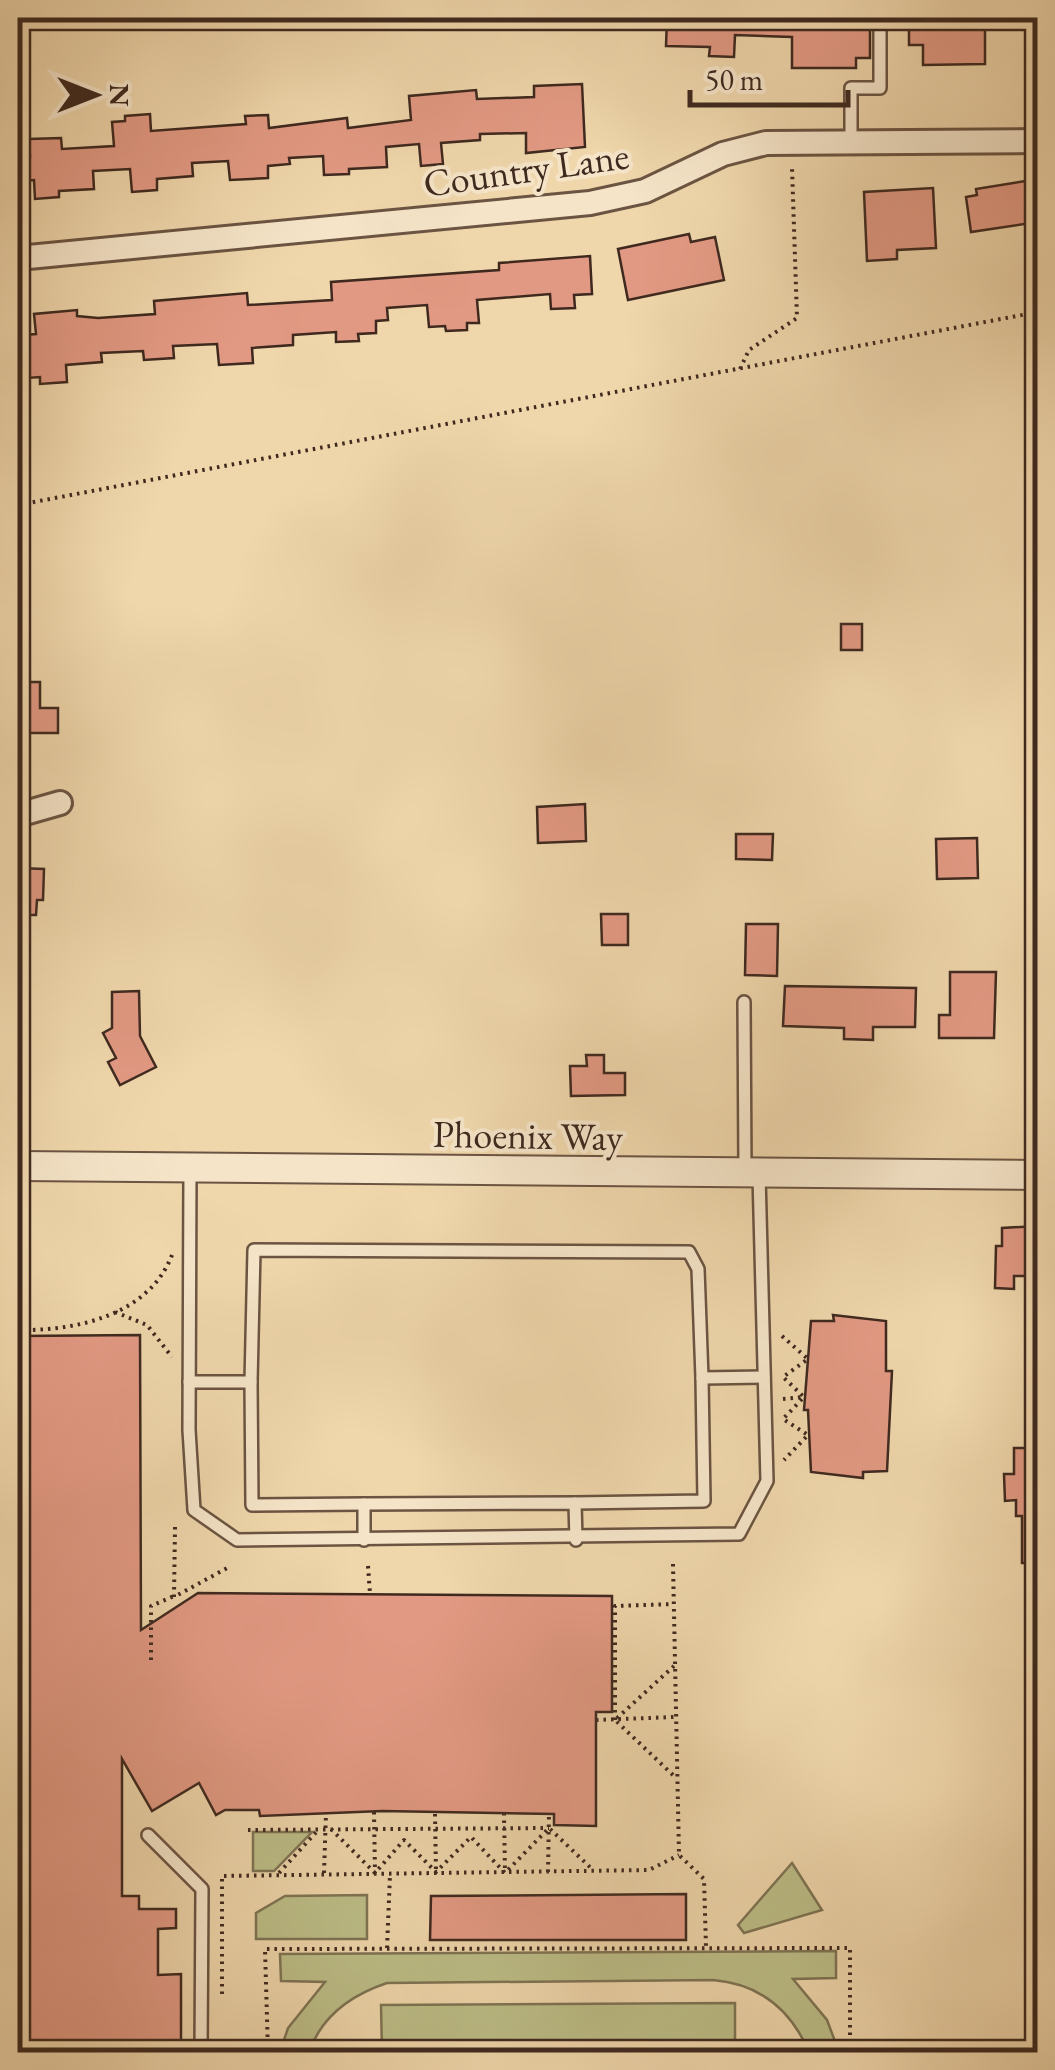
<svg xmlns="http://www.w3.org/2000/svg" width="1055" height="2070" font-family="'EB Garamond',serif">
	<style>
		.green { fill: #bcbd87; stroke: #7e7353; stroke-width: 2.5 }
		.building { fill: #e29983; stroke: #3f291f; stroke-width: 2.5 }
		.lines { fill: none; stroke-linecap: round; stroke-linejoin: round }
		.service-casing { stroke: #6b5442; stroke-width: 16 }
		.minor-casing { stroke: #6b5442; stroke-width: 28 }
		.tertiary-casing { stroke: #6b5442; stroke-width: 32 }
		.path { stroke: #3f291f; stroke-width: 4; stroke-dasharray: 2.5 5; stroke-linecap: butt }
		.service { stroke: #f5e4c8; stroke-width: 11 }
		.minor { stroke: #f5e4c8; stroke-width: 22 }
		.tertiary { stroke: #f5e4c8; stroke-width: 28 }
		.labels { text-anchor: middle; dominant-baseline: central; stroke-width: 8; stroke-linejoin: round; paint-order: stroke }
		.street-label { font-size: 38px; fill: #3f291f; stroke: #f5e4c8 }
	</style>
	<rect width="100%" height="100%" fill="#efd6ab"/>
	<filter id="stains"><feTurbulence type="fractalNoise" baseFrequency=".002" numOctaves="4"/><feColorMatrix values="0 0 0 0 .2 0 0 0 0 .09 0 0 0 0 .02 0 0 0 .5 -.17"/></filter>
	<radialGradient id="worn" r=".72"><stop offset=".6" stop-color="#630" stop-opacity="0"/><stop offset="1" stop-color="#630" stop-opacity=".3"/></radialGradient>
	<g class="green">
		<polygon points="253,1832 312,1832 274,1871 253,1871"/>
		<polygon points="792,1863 822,1910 744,1933 738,1925"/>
		<polygon points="367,1895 367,1939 256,1939 256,1913 285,1896"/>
		<path d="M836,1951V1978L793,1979L827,2020L839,2052H809C791,2010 761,1984 713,1980L387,1983C351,1995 322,2015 309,2052H280L288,2028L325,1982L281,1981L280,1954Z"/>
		<polygon points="735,2003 735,2052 382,2052 381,2005"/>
	</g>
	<g class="building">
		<polygon points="667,18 870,18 870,58 856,58 856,68 792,68 792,37 735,35 734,57 709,56 710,47 666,46"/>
		<polygon points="909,18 985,18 985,64 923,65 923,45 909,45"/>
		<polygon points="582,84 585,147 526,153 526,133 480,134 480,140 441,143 443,164 421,166 419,144 386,147 387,167 349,169 349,174 324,175 323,156 289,158 290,164 268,166 268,178 230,180 228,161 192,163 193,176 157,179 157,190 132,192 130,169 93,171 94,189 59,191 59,197 35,199 34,180 20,181 18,157 30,156 29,139 61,138 62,149 114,146 112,122 125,121 125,116 150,114 151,131 246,124 245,116 268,115 269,128 347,118 348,128 411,120 409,96 476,90 477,99 534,97 534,86"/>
		<polygon points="1032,180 1038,222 971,232 966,197 977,195 976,189"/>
		<polygon points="933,188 936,248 897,250 897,259 867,261 864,192"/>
		<polygon points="689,234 691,242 715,237 724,280 628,300 618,249"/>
		<polygon points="590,256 592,294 574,295 575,308 551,309 550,294 477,300 479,323 467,323 467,330 446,331 445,326 429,327 427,305 387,308 388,320 376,321 376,333 358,334 359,341 336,342 336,332 293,335 293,345 252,348 253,363 219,365 217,344 173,346 174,358 144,360 143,351 101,353 102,362 66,365 67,382 40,384 40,377 27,378 23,335 36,334 34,314 77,310 77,316 98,318 155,314 154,301 247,293 248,305 332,300 331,282 499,270 499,263"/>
		<rect x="841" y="624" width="21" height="26"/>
		<polygon points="18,682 40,682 40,708 58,708 58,733 23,733 23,725 18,725"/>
		<polygon points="585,804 586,841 538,843 537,807"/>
		<polygon points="736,834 773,834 772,860 736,859"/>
		<polygon points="977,838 978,878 937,879 936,839"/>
		<polygon points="18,868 44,869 43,900 37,900 36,915 18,915"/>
		<polygon points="601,914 628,914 628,945 602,945"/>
		<polygon points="746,924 778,924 777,976 745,975"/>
		<polygon points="950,972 996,972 994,1038 939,1038 939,1015 950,1015"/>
		<polygon points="785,986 916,988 915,1027 873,1027 873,1040 844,1039 844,1028 783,1026"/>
		<polygon points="139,991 140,1036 156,1067 120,1085 108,1062 116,1058 103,1033 112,1028 112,992"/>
		<polygon points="586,1055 604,1055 604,1073 625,1073 625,1095 571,1096 570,1066 587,1066"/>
		<polygon points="1038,1226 1038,1276 1014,1276 1014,1289 995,1288 996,1246 1002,1246 1002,1228"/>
		<polygon points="833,1315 886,1321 886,1371 892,1371 887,1471 863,1472 863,1478 811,1472 808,1410 804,1410 811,1321 834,1321"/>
		<polygon points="140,1335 141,1630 198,1593 612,1596 612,1712 596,1712 596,1826 554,1825 554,1814 382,1811 260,1816 259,1810 225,1810 216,1815 199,1783 152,1811 122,1759 122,1896 139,1896 139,1909 176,1909 176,1928 158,1929 158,1975 181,1974 181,2052 18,2052 18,1336"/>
		<polygon points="1014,1448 1038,1448 1038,1563 1022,1563 1022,1516 1016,1516 1016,1500 1005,1501 1004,1474 1014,1474"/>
		<polygon points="686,1894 686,1940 430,1940 431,1896"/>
	</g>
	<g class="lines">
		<g class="service-casing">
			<g id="service">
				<polyline points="851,144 851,88 880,88 880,18"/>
				<polyline points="744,1002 745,1170"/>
				<polyline points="190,1168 189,1430 194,1510 237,1540 739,1534 767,1481 759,1175"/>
				<polyline points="189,1382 251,1382 254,1250 689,1252 698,1269 702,1378 764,1377"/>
				<polyline points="251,1382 252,1505 364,1504"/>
				<polyline points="575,1503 704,1501 702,1378"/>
				<polyline points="364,1540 364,1504 575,1503 576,1540"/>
				<polyline points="148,1835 202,1889 201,2052"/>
			</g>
		</g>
		<g class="minor-casing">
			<g id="minor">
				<polyline points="18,258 590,203 645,191 723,154 766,143 1038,141"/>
				<polyline points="18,815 60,803"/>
			</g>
		</g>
		<g class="tertiary-casing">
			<polyline id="tertiary" points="18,1166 1038,1175"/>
		</g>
		<g class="path">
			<polyline points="740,369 749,350 797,318 792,167"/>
			<polyline points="18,505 1038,312"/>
			<polyline points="115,1312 147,1325 172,1357"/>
			<path d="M18,1330C77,1331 149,1315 172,1255"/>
			<polyline points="782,1336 808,1359 783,1377 804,1397 783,1419 808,1435 784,1460"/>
			<polyline points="783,1399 803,1397"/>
			<polyline points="175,1527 174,1597 229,1567"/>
			<polyline points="673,1564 679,1855 704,1879 706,1947"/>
			<polyline points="368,1566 370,1594"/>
			<polyline points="151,1660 151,1606 174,1596"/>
			<polyline points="596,1720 674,1717"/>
			<polyline points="615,1720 615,1606 673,1604"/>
			<polyline points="673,1775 615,1720 674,1666"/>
			<polyline points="374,1812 375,1873"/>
			<polyline points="504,1813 505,1873"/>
			<polyline points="435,1814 436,1872"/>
			<polyline points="331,1829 375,1873 404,1840 436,1872 471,1837 505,1873 549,1828 593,1870"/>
			<polyline points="248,1830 549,1828"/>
			<polyline points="548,1872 549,1814"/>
			<polyline points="279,1873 319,1829"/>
			<polyline points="324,1873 326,1813"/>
			<polyline points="387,1948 390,1875"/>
			<polyline points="222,1994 222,1876 649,1870 679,1855"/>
			<polyline points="268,2052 265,1949 850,1948 850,2052"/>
		</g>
		<use href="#service" class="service"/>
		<use href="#minor" class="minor"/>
		<use href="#tertiary" class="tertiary"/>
	</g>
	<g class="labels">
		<g class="street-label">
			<text transform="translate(526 169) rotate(-8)">Country Lane</text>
			<text transform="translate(528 1135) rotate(1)">Phoenix Way</text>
		</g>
	</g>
	<rect width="1055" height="2070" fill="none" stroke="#efd6ab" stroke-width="60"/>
	<rect x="20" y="20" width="1015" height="2030" fill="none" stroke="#3f291f" stroke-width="5"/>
	<rect x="30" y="30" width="995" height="2010" fill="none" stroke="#3f291f" stroke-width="2.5"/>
	<g transform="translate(95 95) rotate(90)" stroke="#f5e4c8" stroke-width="8" paint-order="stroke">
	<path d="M0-8L18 38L0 25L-18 38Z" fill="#3f291f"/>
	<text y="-15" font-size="28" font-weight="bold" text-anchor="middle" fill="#3f291f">N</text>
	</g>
	<path d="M690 90v15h158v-15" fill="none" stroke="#3f291f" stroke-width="5"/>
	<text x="705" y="90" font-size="30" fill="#3f291f" stroke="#f5e4c8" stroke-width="8" paint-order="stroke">50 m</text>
	<rect width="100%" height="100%" filter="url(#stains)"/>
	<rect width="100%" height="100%" fill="url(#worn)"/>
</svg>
